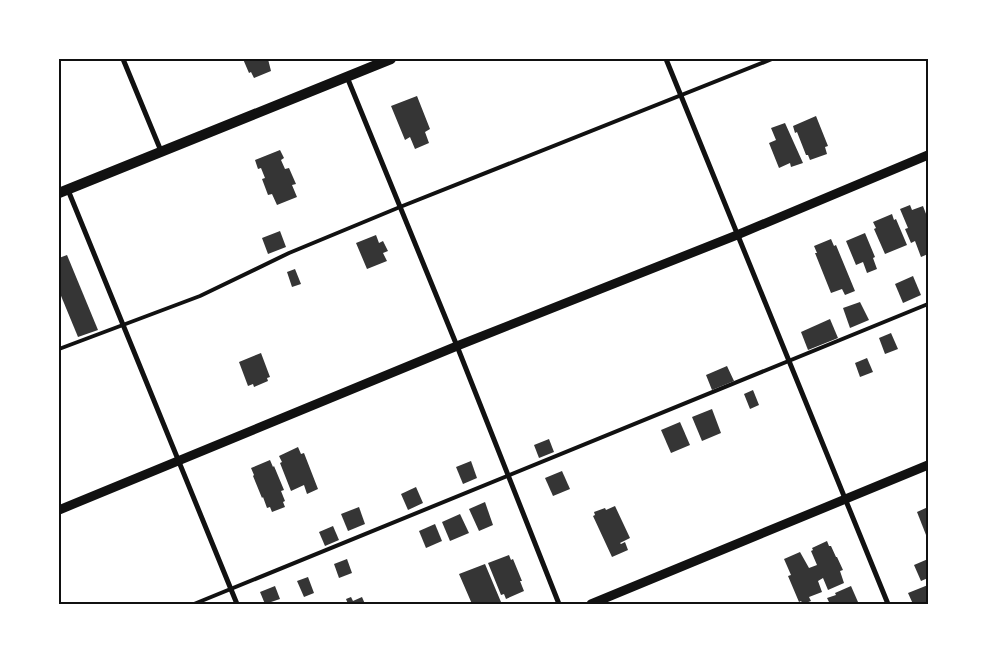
<svg xmlns="http://www.w3.org/2000/svg" width="987" height="663" font-family="Georgia,serif">
	<style>
		.building { fill: #353535 }
		.lines { fill: none; stroke-linecap: round; stroke-linejoin: round }
		.service { stroke: #111; stroke-width: 4 }
		.minor { stroke: #111; stroke-width: 5 }
		.tertiary { stroke: #111; stroke-width: 9 }
		.secondary { stroke: #111; stroke-width: 10 }
		.neatline { fill: none; stroke: #111; stroke-width: 2 }
	</style>
	<rect width="100%" height="100%" fill="#fff"/>
	<g class="building">
		<polygon points="243,59 268,59 271,71 254,78 251,72 249,73"/>
		<polygon points="417,96 430,129 425,132 429,143 415,149 410,137 405,140 391,106"/>
		<polygon points="816,116 828,146 825,147 827,154 810,160 808,155 806,155 797,132 795,133 793,126"/>
		<polygon points="785,123 803,163 791,167 790,163 779,168 769,143 776,140 771,128"/>
		<polygon points="280,150 284,158 281,160 285,169 289,168 296,184 292,185 297,197 277,205 272,194 268,195 262,179 265,178 261,168 258,169 255,160"/>
		<polygon points="910,205 912,210 923,206 928,219 928,254 921,257 915,241 911,243 905,229 908,228 900,209"/>
		<polygon points="892,214 894,220 896,219 907,245 885,254 874,229 876,228 873,222"/>
		<polygon points="280,231 286,247 268,254 262,238"/>
		<polygon points="865,233 875,257 873,258 877,269 867,273 863,262 856,265 846,241"/>
		<polygon points="376,235 379,243 383,241 388,251 383,253 387,261 367,269 356,243"/>
		<polygon points="831,239 834,246 836,245 855,291 845,295 842,289 831,293 815,253 817,253 814,246"/>
		<polygon points="67,255 98,330 78,337 59,291 59,258"/>
		<polygon points="295,269 301,284 292,287 287,272"/>
		<polygon points="913,276 921,295 903,303 895,284"/>
		<polygon points="860,302 869,320 850,328 843,308"/>
		<polygon points="830,319 838,338 808,350 801,332"/>
		<polygon points="891,333 898,349 885,354 879,338"/>
		<polygon points="261,353 270,377 267,378 268,381 254,387 253,384 248,386 239,362"/>
		<polygon points="867,358 873,372 860,377 855,363"/>
		<polygon points="727,366 734,381 712,390 706,375"/>
		<polygon points="753,390 759,405 750,409 744,394"/>
		<polygon points="712,409 721,433 702,441 692,417"/>
		<polygon points="680,422 690,445 671,453 661,430"/>
		<polygon points="549,439 554,452 539,458 534,445"/>
		<polygon points="298,447 301,454 304,453 318,489 307,494 304,485 291,491 280,463 282,462 279,456"/>
		<polygon points="270,460 273,467 274,466 284,490 281,491 285,501 283,502 285,507 272,512 270,507 267,508 263,497 262,498 253,476 254,475 251,468"/>
		<polygon points="471,461 477,478 463,484 456,467"/>
		<polygon points="562,471 570,489 553,496 545,478"/>
		<polygon points="416,487 423,503 408,510 401,494"/>
		<polygon points="485,502 493,525 479,531 469,509"/>
		<polygon points="615,506 630,538 620,543 621,544 625,542 628,550 612,557 593,516 595,515 594,512 605,508 606,510"/>
		<polygon points="359,507 365,524 348,531 341,514"/>
		<polygon points="928,507 928,540 917,512"/>
		<polygon points="460,514 469,533 450,541 442,522"/>
		<polygon points="435,524 442,541 426,548 419,531"/>
		<polygon points="333,526 339,540 325,546 319,532"/>
		<polygon points="827,541 829,546 831,546 836,557 837,557 843,570 840,571 844,583 828,590 823,578 818,581 822,592 809,597 811,601 803,604 801,601 799,602 788,576 791,575 784,559 800,552 809,568 817,565 811,551 813,550 812,548"/>
		<polygon points="509,555 511,560 513,559 522,581 520,581 524,591 506,599 504,594 501,595 499,590 488,563"/>
		<polygon points="347,559 352,573 339,578 334,564"/>
		<polygon points="928,559 928,578 921,581 914,565"/>
		<polygon points="485,564 501,602 495,604 483,604 482,602 472,604 459,574"/>
		<polygon points="308,577 314,593 304,597 297,581"/>
		<polygon points="928,585 928,604 913,604 908,593"/>
		<polygon points="275,586 280,599 265,604 260,592"/>
		<polygon points="851,586 858,602 853,604 830,604 827,598 836,595 835,593"/>
		<polygon points="351,597 353,601 362,597 365,604 348,604 346,599"/>
	</g>
	<g class="lines">
		<g class="service">
			<polyline points="59,349 200,296 289,253 400,207 772,59"/>
			<polyline points="194,604 928,304"/>
		</g>
		<g class="minor">
			<polyline points="123,59 161,151"/>
			<polyline points="666,59 888,604"/>
			<polyline points="347,77 457,346 559,604"/>
			<polyline points="68,190 237,604"/>
		</g>
		<g class="tertiary">
			<polyline points="59,510 457,346 737,235 928,155"/>
			<polyline points="591,604 928,465"/>
		</g>
		<polyline class="secondary" points="59,193 391,59"/>
	</g>
	<rect width="987" height="663" fill="none" stroke="#ffffff" stroke-width="120"/>
	<rect x="60" y="60" width="867" height="543" class="neatline"/>
</svg>
